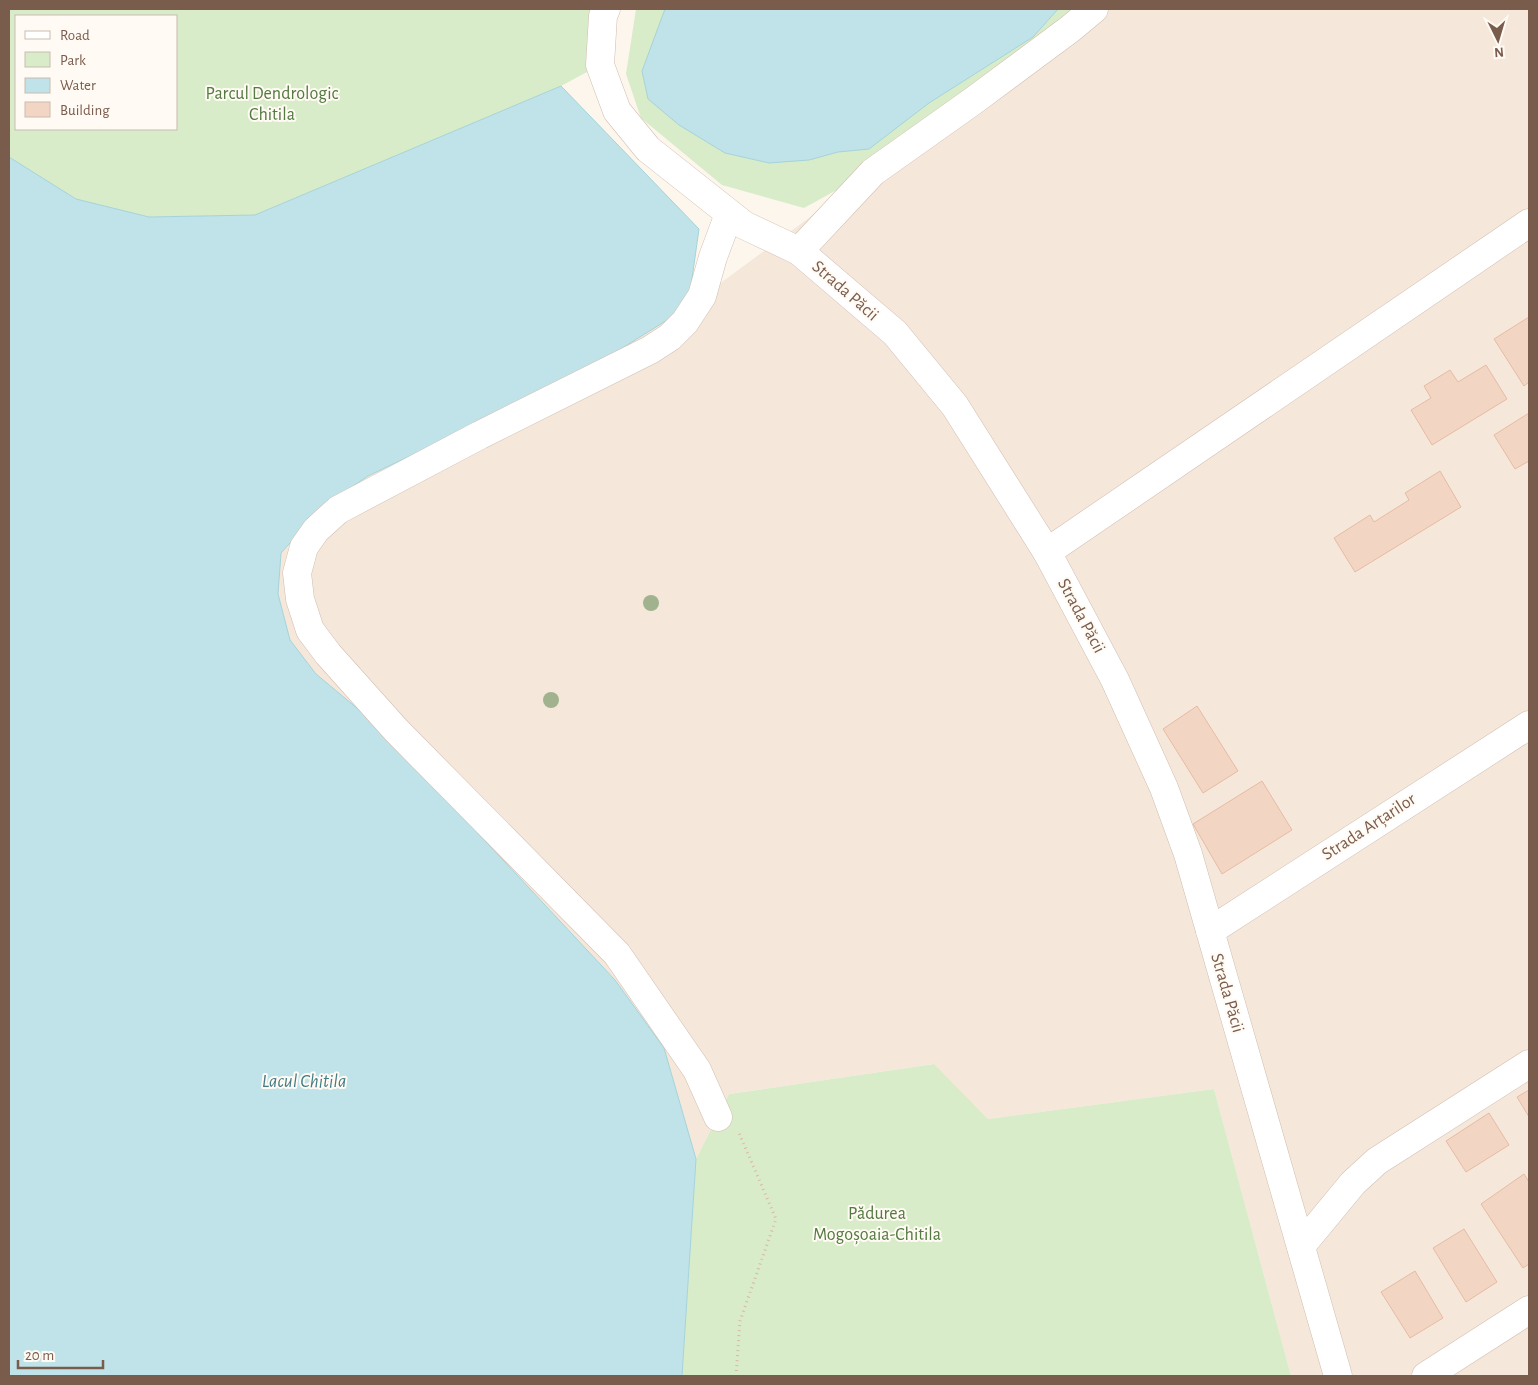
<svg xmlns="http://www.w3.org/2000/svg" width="1538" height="1385" font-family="'Alegreya Sans',sans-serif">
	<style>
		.residential { fill: #f5e8da }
		.green { fill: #d8ecc9; fill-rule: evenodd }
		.water { fill: #bfe3e8; stroke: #a5d3da }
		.building { fill: #f3d5c3; stroke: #e6bba3 }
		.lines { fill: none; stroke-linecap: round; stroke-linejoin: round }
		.minor-casing { stroke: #d1beb0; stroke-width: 29 }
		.path { stroke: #d9b8a5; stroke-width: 3; stroke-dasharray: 1 4; stroke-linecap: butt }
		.minor { stroke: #fff; stroke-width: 28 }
		.tree { fill: #a0b28e }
		.labels { text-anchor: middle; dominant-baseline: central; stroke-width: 4; stroke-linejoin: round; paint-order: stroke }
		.park-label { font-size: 18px; fill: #537a41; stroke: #fffaf3 }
		.street-label { font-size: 18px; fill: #7a5c4d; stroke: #fffaf3 }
		.water-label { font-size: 19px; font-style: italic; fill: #437c86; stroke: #fffaf3 }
	</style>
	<rect width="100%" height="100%" fill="#fdf6ec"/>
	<polygon class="residential" points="1092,9 1529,9 1529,1376 1291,1376 1214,1089 988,1119 933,1064 729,1094 696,1159 664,1048 615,980 376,724 316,674 290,640 278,594 281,553 321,507 368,476 579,375 688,307"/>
	<g class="green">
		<path d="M9,9H606L600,65L561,86L255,215L149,217L76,199L9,157ZM16,16H176V129H16Z"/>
		<polygon points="636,9 1092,9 884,164 804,208 722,185 641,118 626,74"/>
		<polygon points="934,1064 988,1119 1214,1089 1291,1376 682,1376 696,1159 729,1094"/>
	</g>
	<g class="water">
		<polygon points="665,9 1058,9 1033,37 929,103 869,149 838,152 809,160 769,163 725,153 679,125 648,99 642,71"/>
		<polygon points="561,86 699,229 688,307 579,375 368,476 322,507 281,553 278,594 290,640 316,674 376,724 615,980 664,1048 696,1159 682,1376 9,1376 9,157 76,199 149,217 255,215"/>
	</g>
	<g class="building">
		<polygon points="1529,317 1529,382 1524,386 1494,339"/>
		<polygon points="1486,365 1507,399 1432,445 1411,410 1431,398 1424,386 1450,370 1458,382"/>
		<polygon points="1529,413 1529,461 1515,469 1494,435"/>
		<polygon points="1440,471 1461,507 1355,572 1334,538 1370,515 1374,522 1409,500 1405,493"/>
		<polygon points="1197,706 1238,771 1203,793 1163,729"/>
		<polygon points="1262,781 1292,830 1222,874 1193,824"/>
		<polygon points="1529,1090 1529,1117 1517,1097"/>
		<polygon points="1489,1113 1509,1145 1466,1172 1446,1141"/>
		<polygon points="1524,1174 1529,1182 1529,1264 1523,1268 1481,1204"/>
		<polygon points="1464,1229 1497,1282 1466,1302 1433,1248"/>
		<polygon points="1415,1271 1443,1318 1410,1338 1381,1292"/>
	</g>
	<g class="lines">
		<g class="minor-casing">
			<g id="minor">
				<polyline points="606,9 603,16 600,65 617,111 648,149 744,225 799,251 895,333 955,406 1047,552 1115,680 1164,788 1188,854 1338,1376"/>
				<polyline points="799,251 873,172 973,101 1070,29 1094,9"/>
				<polyline points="1047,552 1529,223"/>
				<polyline points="1210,931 1529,725"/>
				<polyline points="718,1117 697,1070 617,954 396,730 328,654 310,630 300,599 297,573 304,547 316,530 338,510 480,435 650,350 670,337 685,322 702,296 713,257 729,214"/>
				<polyline points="1301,1246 1353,1183 1377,1161 1529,1064"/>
				<polyline points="1426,1376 1529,1310"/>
			</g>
		</g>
		<polyline class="path" points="736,1376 740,1321 776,1219 739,1133"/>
		<use href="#minor" class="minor"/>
	</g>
	<g class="tree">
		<circle cx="651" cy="603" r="8"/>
		<circle cx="551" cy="700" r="8"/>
	</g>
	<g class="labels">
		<g class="park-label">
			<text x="272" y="94">Parcul Dendrologic<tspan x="272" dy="21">Chitila</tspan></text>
			<text x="877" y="1214">Pădurea<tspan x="877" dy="21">Mogoșoaia-Chitila</tspan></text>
		</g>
		<g class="street-label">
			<text transform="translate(845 291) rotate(41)">Strada Păcii</text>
			<text transform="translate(1081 616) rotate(62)">Strada Păcii</text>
			<text transform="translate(1369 827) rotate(-33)">Strada Arțarilor</text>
			<text transform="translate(1227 993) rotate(74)">Strada Păcii</text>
		</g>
		<g class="water-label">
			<text x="304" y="1081">Lacul Chitila</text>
		</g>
	</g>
	<rect width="1538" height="1385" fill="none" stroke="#7a5c4d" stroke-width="20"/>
	<rect x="15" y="15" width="162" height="115" fill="#fffaf3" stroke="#cabbb1"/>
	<rect x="25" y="31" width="25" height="8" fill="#ffffff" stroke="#cabbb1"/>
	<text x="60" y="40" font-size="15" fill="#7a5c4d">Road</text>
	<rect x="25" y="52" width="25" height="15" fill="#d8ecc9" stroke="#cabbb1"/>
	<text x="60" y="65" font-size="15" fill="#7a5c4d">Park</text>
	<rect x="25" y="78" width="25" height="15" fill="#bfe3e8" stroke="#cabbb1"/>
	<text x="60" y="90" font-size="15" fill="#7a5c4d">Water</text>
	<rect x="25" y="102" width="25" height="15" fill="#f3d5c3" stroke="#cabbb1"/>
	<text x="60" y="115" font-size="15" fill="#7a5c4d">Building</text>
	<g transform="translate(1498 40) rotate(175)" stroke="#fffaf3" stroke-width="4" paint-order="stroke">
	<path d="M0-4L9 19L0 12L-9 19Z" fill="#7a5c4d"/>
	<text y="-8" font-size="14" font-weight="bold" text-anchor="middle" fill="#7a5c4d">N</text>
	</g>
	<path d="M18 1360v8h85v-8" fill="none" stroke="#7a5c4d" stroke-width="2.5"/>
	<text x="25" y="1360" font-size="15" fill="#7a5c4d" stroke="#fffaf3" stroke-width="4" paint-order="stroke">20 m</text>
</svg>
